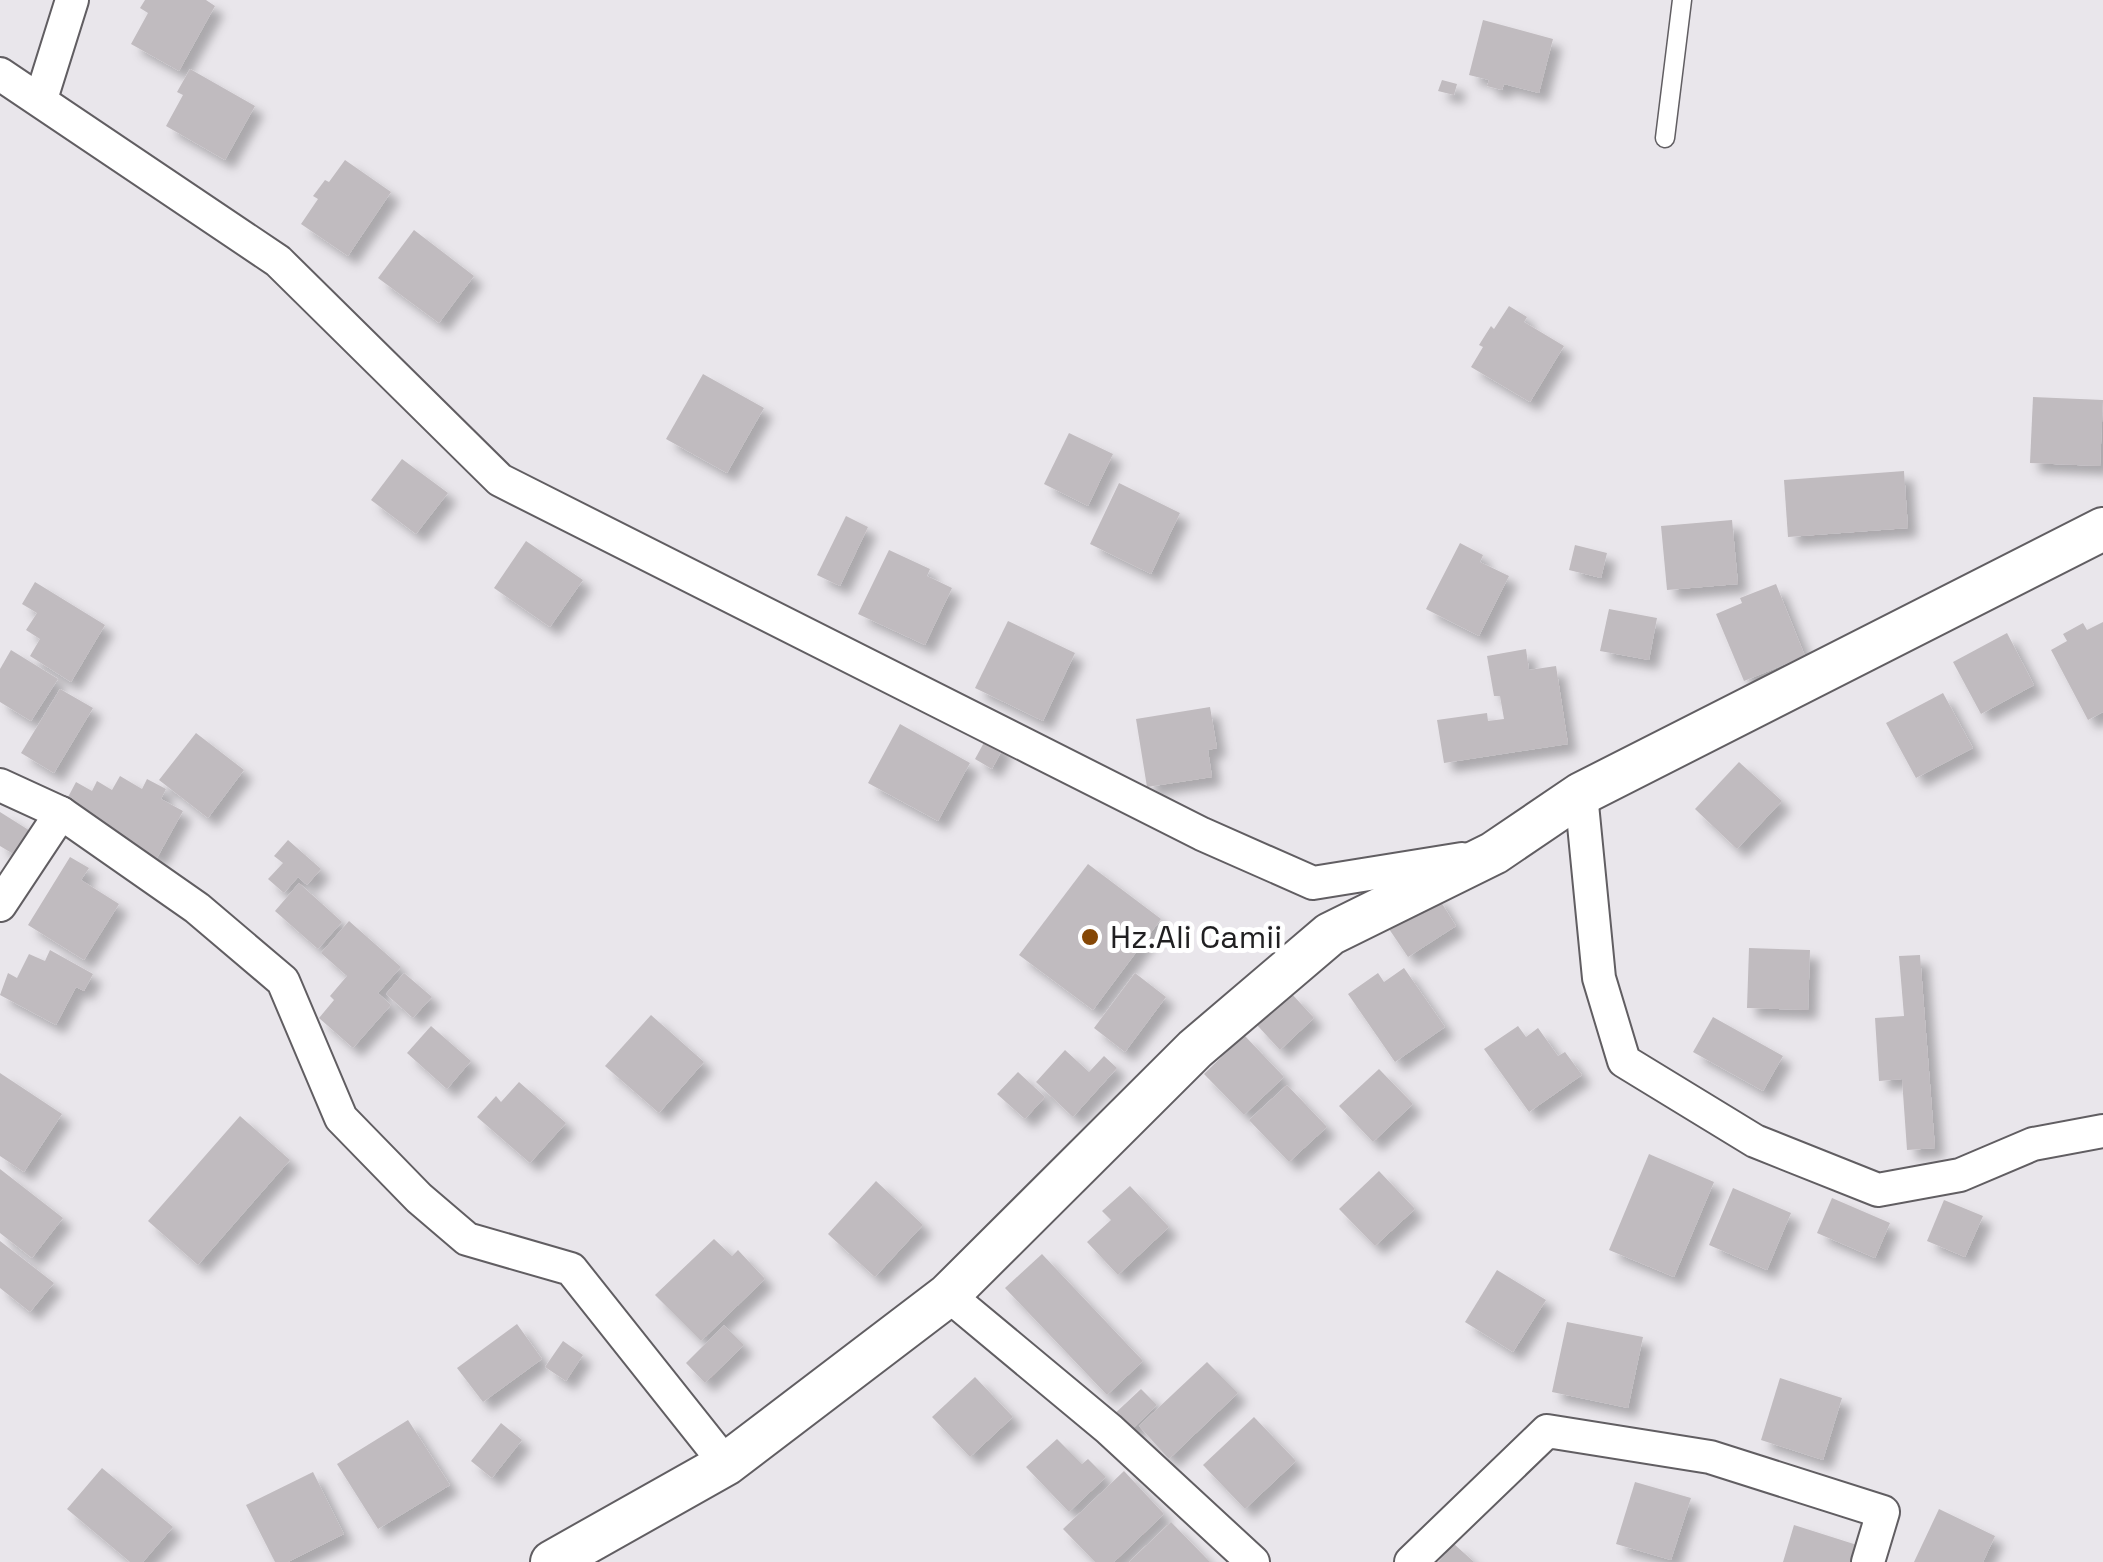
<svg xmlns="http://www.w3.org/2000/svg" width="2103" height="1562" font-family="'Space Grotesk',sans-serif">
	<style>
		.building { fill: #c0bbbf; filter: url(#shadow) }
		.lines { fill: none; stroke-linecap: round; stroke-linejoin: round }
		.service-casing { stroke: #615e62; stroke-width: 21 }
		.minor-casing { stroke: #615e62; stroke-width: 36 }
		.tertiary-casing { stroke: #615e62; stroke-width: 46 }
		.service { stroke: #fff; stroke-width: 18 }
		.minor { stroke: #fff; stroke-width: 32 }
		.tertiary { stroke: #fff; stroke-width: 42 }
		.poi-dot { fill: #854706; stroke: #fff; stroke-width: 4 }
		.labels { text-anchor: middle; dominant-baseline: central; stroke-width: 10; stroke-linejoin: round; paint-order: stroke }
		.poi-label { font-size: 32px; fill: #201f21; stroke: #fff; text-anchor: start }
	</style>
	<defs>
		<filter id="shadow"><feDropShadow dx="9" dy="9" stdDeviation="5" flood-color="#0004"/></filter>
	</defs>
	<rect width="100%" height="100%" fill="#e9e6eb"/>
	<g class="building">
		<polygon points="145,0 206,0 215,6 179,71 131,44 148,13 140,8"/>
		<polygon points="1483,20 1553,39 1539,93 1504,84 1502,90 1487,86 1489,80 1469,75"/>
		<polygon points="190,69 255,106 225,160 166,126 183,95 177,92"/>
		<polygon points="1442,80 1457,84 1454,95 1438,91"/>
		<polygon points="345,160 391,192 348,256 301,224 318,199 313,196 325,180 329,182"/>
		<polygon points="414,230 474,276 439,323 378,278"/>
		<polygon points="1509,306 1527,317 1524,322 1564,346 1530,402 1471,367 1483,347 1479,345 1491,326 1494,329"/>
		<polygon points="703,374 764,408 727,473 666,439"/>
		<polygon points="2033,397 2103,400 2100,466 2030,463"/>
		<polygon points="1069,433 1113,454 1088,506 1044,484"/>
		<polygon points="402,459 448,493 416,534 371,500"/>
		<polygon points="1904,471 1908,528 1788,537 1784,480"/>
		<polygon points="1119,483 1180,513 1151,574 1090,544"/>
		<polygon points="846,516 868,527 840,586 817,575"/>
		<polygon points="1732,520 1738,584 1667,590 1661,526"/>
		<polygon points="526,541 583,580 550,627 494,588"/>
		<polygon points="1460,543 1483,555 1480,562 1509,576 1479,636 1426,609"/>
		<polygon points="1575,545 1607,553 1601,578 1569,570"/>
		<polygon points="889,550 930,569 927,576 952,588 925,645 858,614"/>
		<polygon points="35,582 105,625 71,682 30,656 40,639 26,630 37,613 22,604"/>
		<polygon points="1776,584 1805,656 1744,681 1716,614 1742,603 1740,598"/>
		<polygon points="1609,609 1657,618 1649,660 1600,651"/>
		<polygon points="1008,621 1075,653 1043,721 975,688"/>
		<polygon points="2103,622 2103,712 2088,720 2051,650 2067,641 2063,634 2083,623 2087,630"/>
		<polygon points="2007,633 2034,685 1981,714 1953,662"/>
		<polygon points="1526,649 1529,670 1556,666 1568,744 1444,763 1437,720 1487,713 1488,721 1504,719 1500,696 1494,696 1487,656"/>
		<polygon points="11,650 58,679 31,721 0,702 0,669"/>
		<polygon points="60,689 93,708 54,773 21,753"/>
		<polygon points="1943,693 1973,748 1916,778 1886,723"/>
		<polygon points="1210,707 1217,748 1208,750 1212,777 1147,787 1136,719"/>
		<polygon points="900,724 970,763 938,821 868,783"/>
		<polygon points="196,733 244,770 208,818 159,780"/>
		<polygon points="987,737 1004,746 992,769 975,759"/>
		<polygon points="1739,762 1782,801 1737,849 1695,809"/>
		<polygon points="120,776 142,789 147,779 166,789 161,799 183,811 157,858 78,815 66,801 76,782 92,791 97,781 112,790"/>
		<polygon points="0,812 35,834 20,858 0,846"/>
		<polygon points="288,840 321,869 307,885 298,877 284,893 268,879 283,863 274,856"/>
		<polygon points="70,857 89,868 81,880 119,904 84,960 28,925"/>
		<polygon points="1088,864 1161,919 1093,1010 1019,955"/>
		<polygon points="299,883 342,922 318,949 275,911"/>
		<polygon points="1436,894 1456,926 1408,957 1387,926"/>
		<polygon points="349,921 401,967 378,993 391,1005 353,1048 319,1018 334,1000 330,996 347,976 321,953"/>
		<polygon points="1749,948 1810,950 1808,1010 1747,1008"/>
		<polygon points="50,950 93,974 84,991 76,987 56,1025 0,995 8,973 17,978 29,954 45,961"/>
		<polygon points="1920,955 1935,1148 1907,1150 1902,1079 1879,1081 1875,1018 1904,1016 1899,956"/>
		<polygon points="1404,968 1445,1027 1395,1062 1348,994 1378,973 1384,982"/>
		<polygon points="404,973 432,997 413,1018 386,994"/>
		<polygon points="1135,973 1166,997 1125,1052 1094,1028"/>
		<polygon points="1291,993 1314,1018 1280,1050 1257,1025"/>
		<polygon points="651,1015 704,1062 659,1113 605,1066"/>
		<polygon points="1713,1017 1783,1056 1763,1091 1693,1052"/>
		<polygon points="431,1026 471,1061 447,1089 407,1053"/>
		<polygon points="1518,1026 1526,1037 1538,1028 1558,1056 1565,1052 1582,1075 1529,1112 1484,1049"/>
		<polygon points="1244,1035 1284,1077 1244,1115 1204,1074"/>
		<polygon points="1065,1050 1089,1072 1104,1056 1117,1068 1073,1117 1036,1082"/>
		<polygon points="1379,1069 1413,1104 1373,1142 1339,1106"/>
		<polygon points="1018,1072 1045,1097 1025,1119 997,1094"/>
		<polygon points="0,1073 62,1114 24,1172 0,1156"/>
		<polygon points="519,1082 566,1123 530,1163 477,1117 496,1096 501,1102"/>
		<polygon points="1287,1085 1327,1127 1289,1162 1249,1120"/>
		<polygon points="240,1116 290,1160 198,1265 148,1221"/>
		<polygon points="1649,1154 1714,1182 1674,1277 1609,1250"/>
		<polygon points="0,1169 63,1218 32,1258 0,1233"/>
		<polygon points="1379,1171 1415,1209 1375,1246 1339,1209"/>
		<polygon points="876,1181 923,1225 875,1277 828,1234"/>
		<polygon points="1130,1186 1169,1227 1118,1275 1087,1242 1111,1220 1102,1211"/>
		<polygon points="1733,1188 1791,1213 1767,1270 1709,1245"/>
		<polygon points="1832,1198 1890,1223 1875,1258 1817,1233"/>
		<polygon points="1944,1200 1983,1216 1965,1257 1927,1241"/>
		<polygon points="714,1239 732,1256 738,1250 765,1279 701,1341 655,1295"/>
		<polygon points="0,1241 54,1283 30,1312 0,1288"/>
		<polygon points="1042,1254 1143,1361 1107,1395 1005,1288"/>
		<polygon points="1497,1270 1546,1300 1513,1352 1465,1322"/>
		<polygon points="1567,1322 1643,1337 1628,1408 1552,1392"/>
		<polygon points="517,1324 542,1359 483,1402 457,1368"/>
		<polygon points="724,1325 744,1345 705,1383 686,1363"/>
		<polygon points="563,1341 583,1355 566,1381 545,1367"/>
		<polygon points="1207,1362 1238,1393 1169,1459 1139,1426"/>
		<polygon points="975,1377 1013,1417 970,1457 932,1417"/>
		<polygon points="1780,1378 1842,1398 1823,1460 1761,1440"/>
		<polygon points="1141,1389 1157,1405 1126,1435 1110,1418"/>
		<polygon points="1254,1417 1296,1461 1245,1509 1203,1465"/>
		<polygon points="408,1420 450,1485 378,1529 337,1464"/>
		<polygon points="501,1423 522,1440 492,1478 471,1461"/>
		<polygon points="1057,1439 1082,1464 1088,1459 1106,1477 1069,1512 1026,1467"/>
		<polygon points="102,1468 173,1527 143,1562 130,1562 67,1509"/>
		<polygon points="1124,1471 1164,1514 1114,1562 1095,1562 1063,1529"/>
		<polygon points="313,1472 344,1534 288,1562 275,1562 246,1505"/>
		<polygon points="1635,1482 1691,1498 1671,1560 1616,1544"/>
		<polygon points="1939,1509 1995,1536 1983,1562 1914,1562"/>
		<polygon points="1171,1522 1210,1562 1129,1562"/>
		<polygon points="1794,1525 1857,1545 1852,1562 1783,1562"/>
		<polygon points="1454,1544 1474,1562 1438,1562"/>
	</g>
	<g class="lines">
		<g class="service-casing">
			<polyline id="service" points="1665,138 1682,0"/>
		</g>
		<g class="minor-casing">
			<g id="minor">
				<polyline points="0,74 278,261 500,480 1202,834 1313,883 1462,859"/>
				<polyline points="41,99 72,0"/>
				<polyline points="0,785 61,813 197,908 283,981 341,1118 419,1198 467,1239 571,1269 726,1464"/>
				<polyline points="1581,794 1599,978 1624,1061 1755,1141 1878,1190 1960,1175 2033,1144 2103,1131"/>
				<polyline points="0,905 61,813"/>
				<polyline points="948,1295 1109,1429 1253,1562"/>
				<polyline points="1411,1562 1547,1431 1710,1457 1883,1512 1868,1562"/>
			</g>
		</g>
		<g class="tertiary-casing">
			<polyline id="tertiary" points="552,1562 726,1464 948,1295 1195,1049 1330,934 1494,853 1581,794 2103,529"/>
		</g>
		<use href="#service" class="service"/>
		<use href="#minor" class="minor"/>
		<use href="#tertiary" class="tertiary"/>
	</g>
	<circle class="poi-dot" cx="1090" cy="937" r="10"/>
	<g class="labels">
		<g class="poi-label">
			<text x="1110" y="937">Hz.Ali Camii</text>
		</g>
	</g>
</svg>
